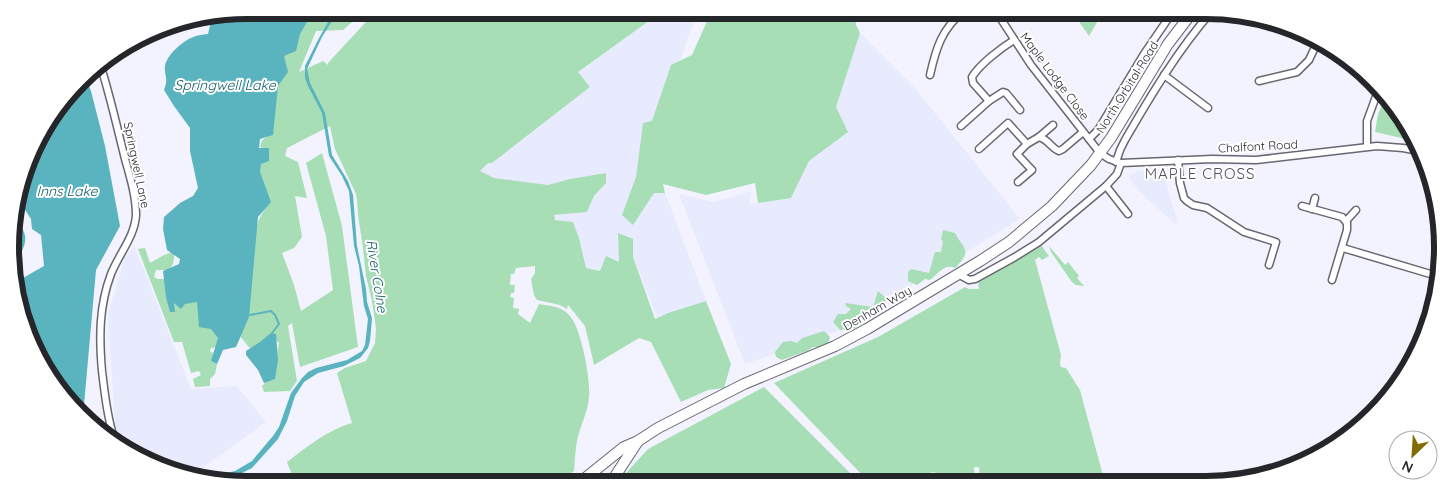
<svg xmlns="http://www.w3.org/2000/svg" width="1453" height="495" font-family="Quicksand,sans-serif">
	<style>
		.built { fill: #e8eafd }
		.green { fill: #a7deb5 }
		.water { fill: #59b4bf }
		.lines { fill: none; stroke-linecap: round; stroke-linejoin: round }
		.stream { stroke: #59b4bf; stroke-width: 2 }
		.minor-casing { stroke: #666771; stroke-width: 9 }
		.primary-casing { stroke: #666771; stroke-width: 12 }
		.minor { stroke: #fff; stroke-width: 6 }
		.primary { stroke: #fff; stroke-width: 10 }
		.labels { text-anchor: middle; dominant-baseline: central; stroke-width: 4; stroke-linejoin: round; paint-order: stroke }
		.street-label { font-size: 12px; fill: #25262a; stroke: #fff }
		.water-label { font-size: 14px; font-style: italic; fill: #136068; stroke: #fff }
		.quarter-label { font-size: 15px; letter-spacing: 1px; fill: #4e4f58; stroke: #fff }
		.rim { fill: none; stroke: #25262a; stroke-width: 6 }
	</style>
	<rect width="100%" height="100%" fill="#f2f3fe"/>
	<g class="built">
		<polygon points="664,10 701,10 691,29 680,61 671,65 652,122 643,124 636,177 622,215 633,225 654,193 665,193 706,301 657,317 633,257 633,240 618,233 620,263 600,271 585,268 579,238 573,222 555,220 553,215 587,212 594,197 606,183 606,173 570,179 548,185 494,178 480,171 488,163 492,163 590,87 578,72"/>
		<polygon points="860,33 914,87 1020,219 837,331 745,364 679,194 714,202 751,191 749,204 791,198 809,161 848,132 836,107"/>
		<polygon points="1163,169 1168,191 1177,219 1175,224 1139,191 1129,177 1138,171"/>
		<polygon points="134,245 191,389 237,386 266,422 194,474 195,478 186,477 122,448 116,437 108,316 124,260"/>
	</g>
	<g class="green">
		<path d="M312,10H366L343,30L316,31L299,72L323,61L328,65V63L377,10H664L578,72L590,87L492,163H488L480,171L494,178L548,185L570,179L606,173V183L594,196L587,212L554,215L555,220L573,222L579,238L586,268L600,271L606,256L619,262L618,233L633,239V257L655,319L668,313L706,301L731,364L724,388L708,390L681,402L651,342L639,338L594,365L585,326L568,305L567,309L560,305L537,300L534,295L531,279L535,273V266L516,268L514,274H511L510,285H515L514,293H511L510,297L514,298L513,308L519,309L518,314L530,323L539,304C550,306 562,306 570,316C581,328 591,380 589,397C588,412 580,426 577,441C575,451 575,461 574,471L553,484L296,485L287,462C307,447 327,430 352,423L337,373L345,368L366,361L375,343L376,328L372,301L366,276L363,248L358,215L357,200L356,194L335,149L330,126L287,148L285,156L298,162L307,198L295,196L302,237L294,248L282,253L294,285L301,311L333,290L326,236L306,163L322,153L342,226L358,347L300,367L292,323L288,326L297,381L290,391L264,392L262,386L273,375L279,343L271,336L252,351L239,335L254,236L259,219L269,202L258,172L267,149L260,147L262,140L272,134L271,118L282,55L298,33Z"/>
		<polygon points="712,10 859,10 855,15 856,25 860,33 836,107 848,132 809,161 791,198 758,203 755,183 706,195 663,184 665,193 654,193 633,225 622,215 636,177 643,123 652,121 671,65 692,55"/>
		<polygon points="1071,10 1104,10 1089,36"/>
		<polygon points="1385,99 1411,129 1415,141 1375,132 1378,114"/>
		<path d="M943,230L955,233C964,250 973,250 955,268C944,263 938,274 930,280L925,279L917,285L908,281V272L911,269L929,273L935,252H941L943,241L941,240Z"/>
		<polygon points="1039,245 1041,245 1049,256 1042,260 1039,257 1035,260 1061,355 1060,364 1061,367 1066,368 1080,390 1105,483 980,483 979,467 974,467 975,483 933,484 935,472 874,481 868,481 774,383 878,337 965,287 969,289 979,289 978,282 981,279"/>
		<polygon points="1049,246 1065,265 1068,262 1079,276 1077,278 1084,286 1076,285 1072,282 1051,252"/>
		<polygon points="145,248 150,263 164,255 175,251 173,264 169,270 156,270 154,277 158,279 166,279 198,300 220,335 220,347 211,348 210,351 213,353 215,358 211,361 217,364 215,374 210,379 210,386 195,387 193,379 201,375 199,371 191,373 182,342 174,342 138,249"/>
		<polygon points="878,291 886,298 884,308 878,314 867,315 856,328 840,330 833,322 838,314 846,314 851,309 846,306 845,303 873,307"/>
		<polygon points="824,331 830,337 827,347 813,347 807,351 782,360 776,357 775,352 783,342 791,341 797,343 802,338"/>
		<polygon points="764,387 861,484 621,484 627,472 648,449"/>
	</g>
	<g class="water">
		<path d="M248,10H314L300,34L296,51L284,56L288,72L278,86L273,135L260,139L259,148H269V161L261,164L260,172L271,202L258,217L249,317L236,347L223,350L217,364L211,361L218,338L211,329L199,327L197,302L185,304L181,309L174,303L175,312H170L166,297L163,271L179,264L180,259L167,250L163,229L164,217L180,203L193,196L198,188L190,151V128L174,106L164,90C169,77 164,76 165,66C167,54 185,39 196,36C200,35 204,34 208,34L212,17Z"/>
		<polygon points="335,10 339,10 322,37 307,69 310,83 325,113 332,155 348,181 353,195 357,246 366,289 367,302 372,318 370,341 368,348 360,358 344,366 318,373 304,382 295,396 287,421 278,439 252,468 232,478 219,481 204,479 235,471 252,461 273,436 279,427 291,393 302,378 308,372 316,368 347,360 362,351 365,345 368,319 364,306 359,266 354,246 349,191 342,176 329,156 322,113 308,86 305,78 305,66 319,38"/>
		<polygon points="85,76 91,91 105,146 120,226 96,270 84,405 91,420 50,380 18,309 16,282 44,266 41,235 32,229 31,219 18,199 35,142"/>
		<path d="M12,216C25,230 30,237 20,255L15,257Z"/>
		<polygon points="271,333 276,334 278,360 275,379 264,383 258,370 246,355 246,351 260,342"/>
	</g>
	<g class="lines">
		<polyline class="stream" points="250,315 271,311 275,315 279,324 272,333"/>
		<g class="minor-casing">
			<g id="minor">
				<polyline points="891,10 904,16 907,15 911,10"/>
				<polyline points="995,10 1031,65 1100,153 1109,159 1121,163 1212,159 1256,160 1377,146 1403,148 1419,151"/>
				<path d="M100,64C110,95 117,127 125,159C130,177 136,196 136,215C135,236 119,254 111,274C99,306 99,337 102,371C105,397 108,421 116,445"/>
				<path d="M930,75C936,48 942,28 965,10"/>
				<polyline points="1164,75 1208,108"/>
				<polyline points="1259,81 1297,72 1309,60 1317,43"/>
				<path d="M989,101L973,83L972,77C980,64 1001,48 1014,40"/>
				<polyline points="961,126 989,101 1003,92 1006,93 1020,110"/>
				<polyline points="1039,137 1053,125"/>
				<polyline points="1089,139 1098,130 1144,54 1174,10"/>
				<polyline points="1367,146 1367,121 1378,91"/>
				<path d="M979,149L1008,123L1027,144L1039,137C1048,139 1051,148 1059,151L1063,149L1083,132"/>
				<polyline points="1178,160 1180,183 1184,198 1187,201 1193,205 1207,208 1244,232 1276,242 1269,265"/>
				<path d="M1116,162L1120,150L1125,140C1151,95 1178,50 1212,11"/>
				<polyline points="1018,182 1032,170 1017,154 1027,144"/>
				<polyline points="1106,186 1128,214"/>
				<polyline points="1302,206 1342,217 1347,223 1347,230 1332,280"/>
				<polyline points="1312,209 1315,198"/>
				<polyline points="1346,221 1356,210"/>
				<polyline points="1343,248 1437,276"/>
				<polyline points="958,274 969,280 975,279 1015,257 1039,242 1106,186 1117,174 1121,163"/>
			</g>
		</g>
		<g class="primary-casing">
			<g id="primary">
				<polyline points="578,484 624,447 638,441 658,428 744,384 835,346 867,329 980,261 1009,242 1052,206 1091,165 1111,138 1168,44 1194,10"/>
				<polyline points="610,484 638,441"/>
			</g>
		</g>
		<use href="#minor" class="minor"/>
		<use href="#primary" class="primary"/>
	</g>
	<g class="labels">
		<g class="street-label">
			<text transform="translate(1055 76) rotate(53)">Maple Lodge Close</text>
			<text transform="translate(1127 87) rotate(-58)">North Orbital Road</text>
			<text transform="translate(1258 146) rotate(-3)">Chalfont Road</text>
			<text transform="translate(137 165) rotate(78)">Springwell Lane</text>
			<text transform="translate(877 308) rotate(-30)">Denham Way</text>
		</g>
		<g class="water-label">
			<text x="225" y="85">Springwell Lake</text>
			<text x="67" y="191">Inns Lake</text>
			<text transform="translate(377 276) rotate(81)">River Colne</text>
		</g>
		<g class="quarter-label">
			<text x="1200" y="173">MAPLE CROSS</text>
		</g>
	</g>
	<path d="M0 0H1453V495H0ZM247 19H1206A228 228 0 0 1 1434 247V248A228 228 0 0 1 1206 476H247A228 228 0 0 1 19 248V247A228 228 0 0 1 247 19Z" fill="#fff" fill-rule="evenodd"/>
	<path class="rim" d="M247 19H1206A228 228 0 0 1 1434 247V248A228 228 0 0 1 1206 476H247A228 228 0 0 1 19 248V247A228 228 0 0 1 247 19Z"/>
	<g transform="translate(1413 455) rotate(205)"><circle r="24" fill="#ffffff" stroke="#a8a8aa"/>
	<path d="M0-4L9 19L0 12L-9 19Z" fill="#816b05"/>
	<text y="-8" font-size="14" font-weight="bold" text-anchor="middle" fill="#25262a">N</text>
	</g>
</svg>
